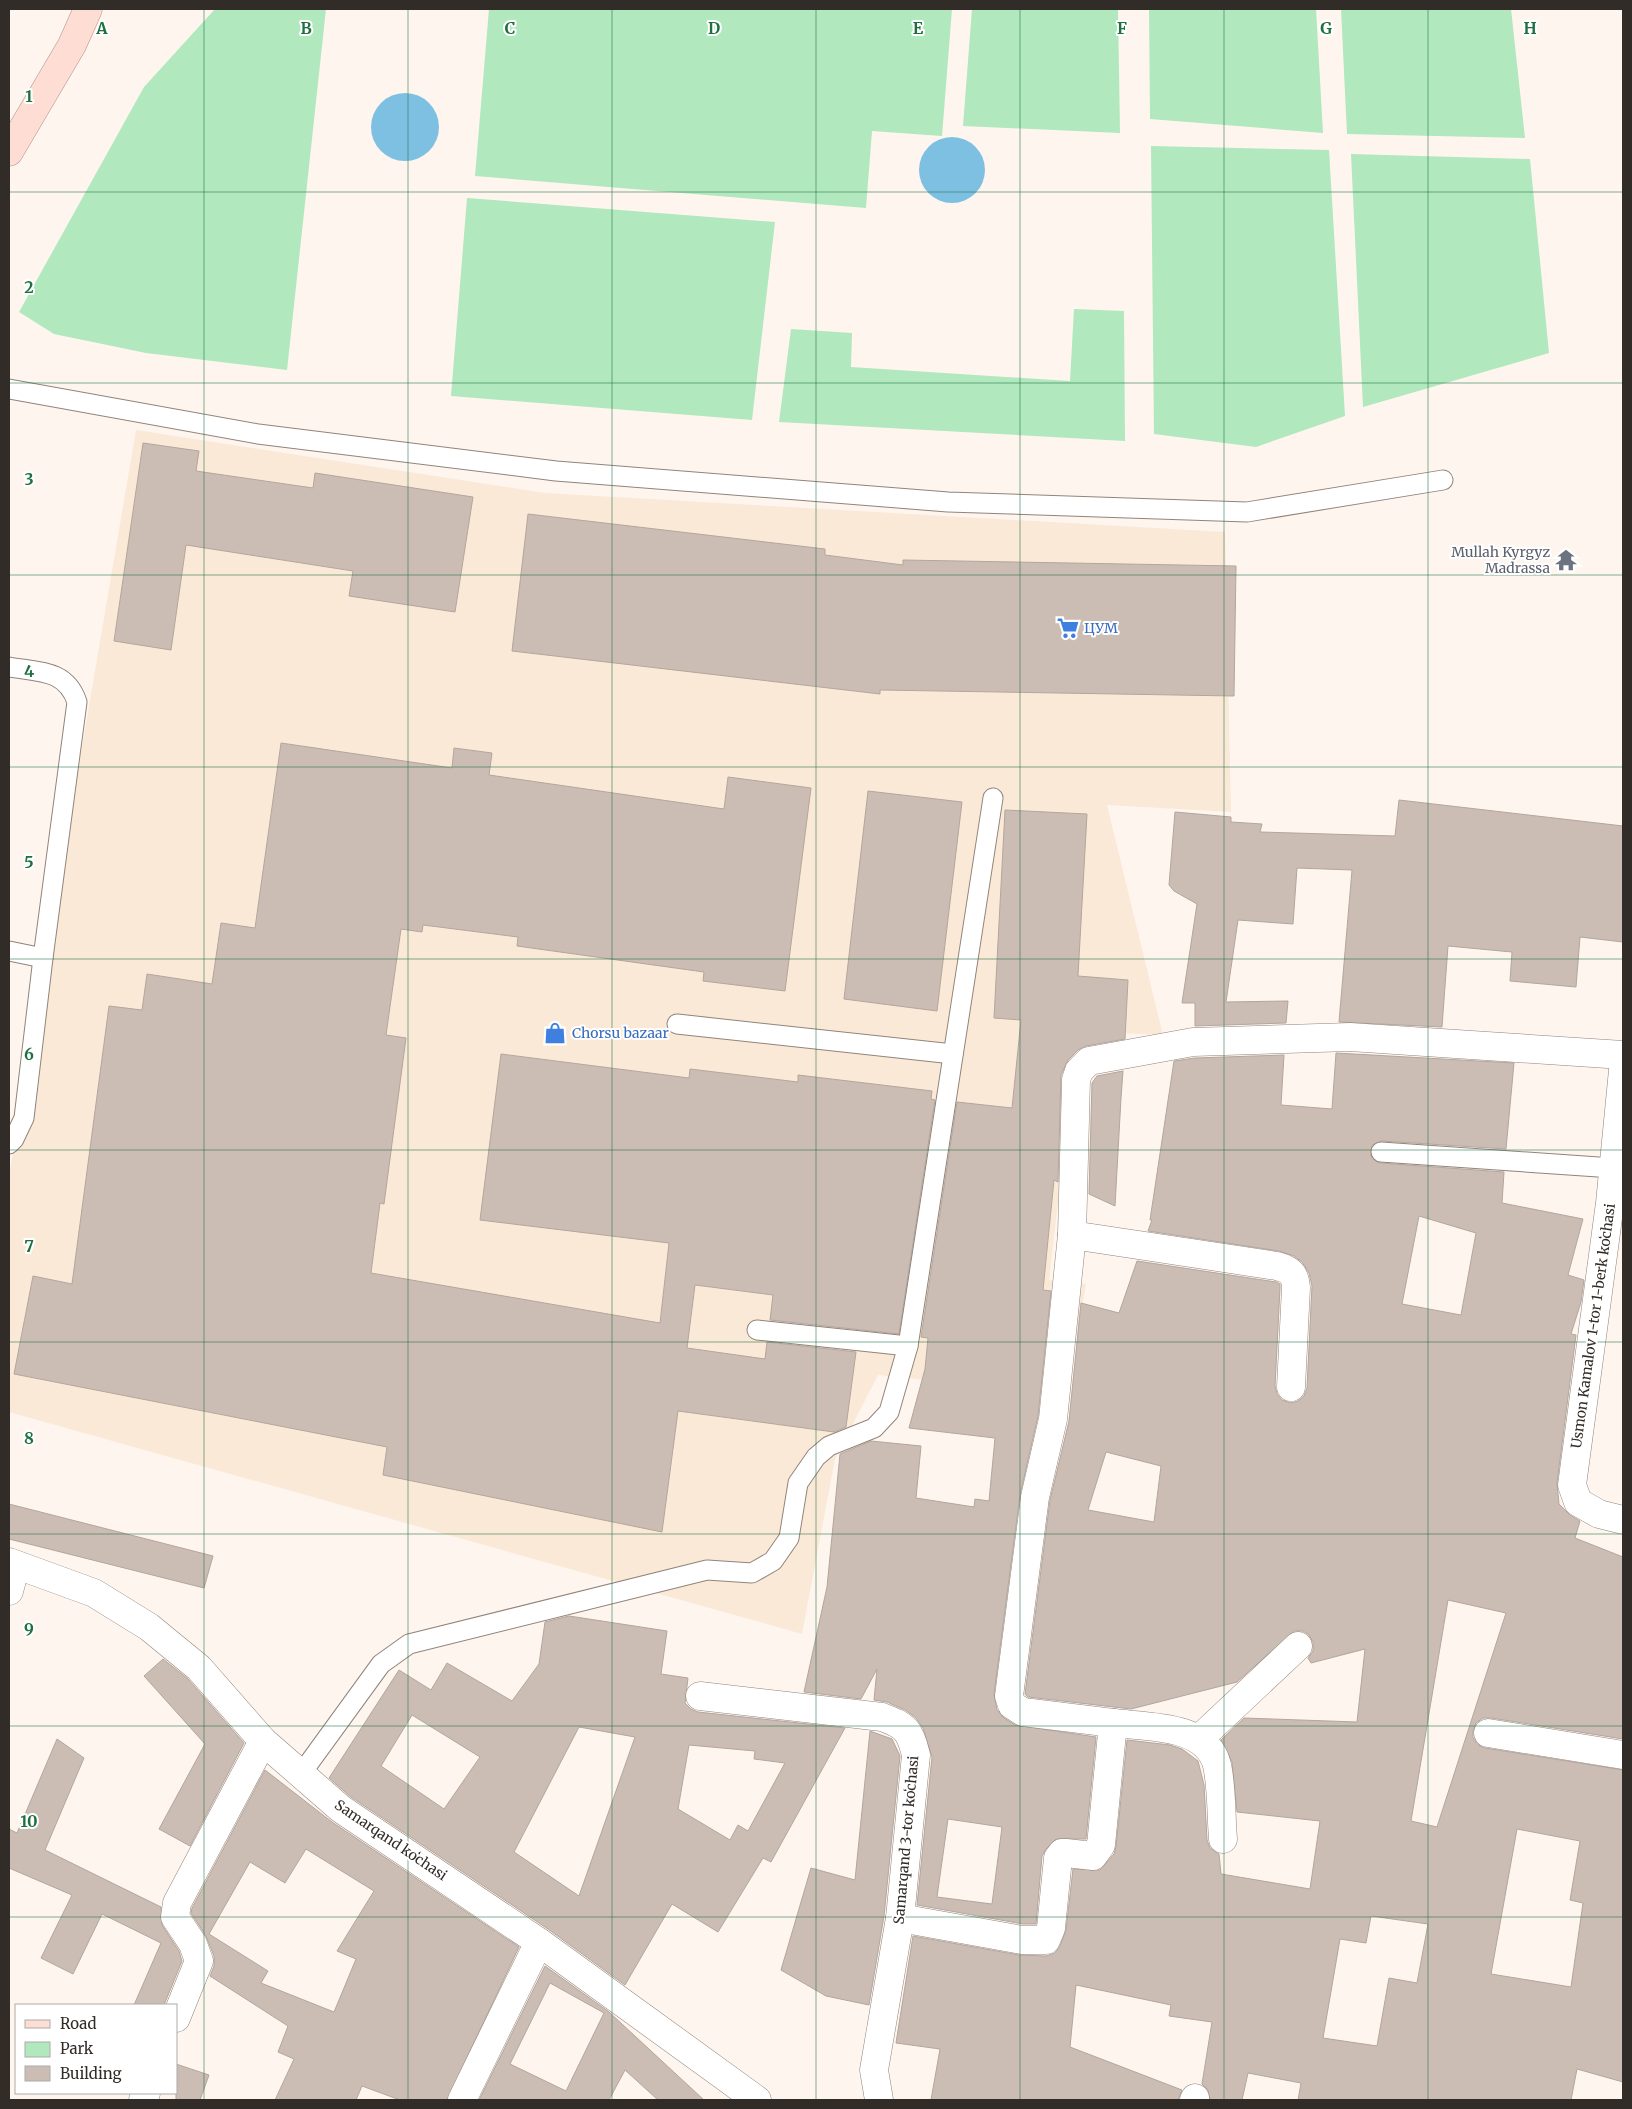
<svg xmlns="http://www.w3.org/2000/svg" width="1632" height="2109" font-family="Merriweather,serif">
	<style>
		.commercial { fill: #fbe9d8 }
		.green { fill: #b1e8bd }
		.water { fill: #7ec0e2 }
		.building { fill: #cbbdb3; stroke: #b3a69c; fill-rule: evenodd }
		.lines { fill: none; stroke-linecap: round; stroke-linejoin: round }
		.service-casing { stroke: #91847a; stroke-width: 21 }
		.minor-casing { stroke: #91847a; stroke-width: 29 }
		.primary-casing { stroke: #b59185; stroke-width: 29 }
		.service { stroke: #fff; stroke-width: 19 }
		.minor { stroke: #fff; stroke-width: 28 }
		.primary { stroke: #fdddd4; stroke-width: 28 }
		.grid { fill: none; stroke: #1f7041; stroke-width: 1; stroke-opacity: 0.55 }
		.labels { text-anchor: middle; dominant-baseline: central; stroke-width: 4; stroke-linejoin: round; paint-order: stroke }
		.worship-label { font-size: 14px; fill: #5b616d; stroke: #fff; text-anchor: end }
		.shop-label { font-size: 14px; fill: #366cbe; stroke: #fff; text-anchor: start }
		.street-label { font-size: 14px; fill: #322c28; stroke: #fff }
		.grid-label { font-size: 16px; text-anchor: middle; font-weight: bold; fill: #1f7041; stroke: #fff; stroke-width: 4; stroke-linejoin: round; paint-order: stroke }
	</style>
	<rect width="100%" height="100%" fill="#fef5ef"/>
	<polygon class="commercial" points="136,430 545,493 1225,532 1231,812 1107,805 1163,1035 1078,1031 1049,1280 1086,1284 1066,1395 878,1375 835,1459 802,1634 9,1412 9,1176"/>
	<g class="green">
		<polygon points="215,9 326,9 287,370 146,353 54,334 19,312 144,87"/>
		<polygon points="489,9 952,9 942,136 872,131 866,208 475,176"/>
		<polygon points="972,9 1118,9 1120,133 963,126"/>
		<polygon points="1149,9 1316,9 1323,133 1150,119"/>
		<polygon points="1341,9 1511,9 1525,138 1347,134"/>
		<polygon points="1151,146 1329,150 1345,416 1256,447 1154,434"/>
		<polygon points="1351,154 1530,159 1549,353 1363,407"/>
		<polygon points="467,198 775,222 752,420 451,396"/>
		<polygon points="1074,309 1124,311 1125,441 779,422 791,329 852,333 851,367 1070,381"/>
	</g>
	<g class="water">
		<circle cx="405" cy="127" r="34"/>
		<circle cx="952" cy="170" r="33"/>
	</g>
	<g class="building">
		<polygon points="143,443 199,451 196,471 313,488 315,473 473,497 455,612 349,596 353,571 186,545 171,650 114,641"/>
		<polygon points="528,514 825,549 825,555 903,565 903,560 1236,566 1234,696 880,690 880,694 512,651"/>
		<polygon points="281,743 452,768 454,748 492,753 489,775 724,809 728,777 811,788 785,991 703,981 704,972 517,946 518,937 423,925 422,932 401,929 386,1035 406,1038 384,1204 380,1203 371,1273 660,1323 669,1243 480,1220 501,1054 689,1078 690,1069 798,1082 798,1075 932,1091 931,1099 935,1100 899,1334 770,1320 773,1295 695,1285 687,1348 765,1359 767,1342 856,1352 846,1427 834,1432 678,1411 662,1532 383,1475 387,1447 14,1374 33,1276 72,1284 109,1006 142,1010 147,974 212,984 221,923 255,928"/>
		<polygon points="868,791 962,802 937,1011 844,999"/>
		<polygon points="1399,800 1623,826 1623,942 1580,937 1576,987 1510,981 1512,952 1448,946 1442,1027 1339,1022 1352,870 1297,868 1293,924 1238,920 1226,1002 1288,1001 1286,1023 1195,1026 1195,1003 1182,1003 1197,904 1174,891 1169,885 1175,812 1231,817 1231,822 1262,824 1260,832 1395,836"/>
		<path d="M1005,810L1087,814L1078,976L1128,980L1125,1039L1086,1046L1078,1050L1068,1060L1061,1075L1058,1182L1054,1180L1043,1290L1051,1291L1038,1416L1020,1495L994,1694L997,1710L1004,1718L1015,1725L1096,1737L1086,1839H1056L1046,1849L1042,1856L1036,1924H1023L917,1905L932,1757L923,1728L916,1718L905,1710L887,1702L874,1700L877,1669L861,1699L804,1692L827,1587L840,1454L871,1441L921,1446L916,1498L974,1507L975,1499L989,1501L995,1438L909,1428L925,1369L928,1338L921,1337L957,1102L1012,1108L1021,1020L994,1018ZM948,1819L1002,1827L992,1904L937,1897Z"/>
		<path d="M1336,1053L1514,1063L1506,1149L1382,1141L1372,1145L1371,1156L1380,1163L1504,1172L1502,1203L1583,1219L1568,1275L1584,1280L1581,1302L1571,1334L1576,1335L1557,1483L1559,1504L1570,1515L1580,1521L1575,1538L1623,1557V1739L1491,1718H1483L1476,1723L1473,1731V1738L1478,1745L1485,1748L1623,1770V2082L1577,2069L1571,2100H1298L1301,2083L1248,2073L1242,2100H1210L1208,2090L1202,2084L1212,2022L1169,2016L1171,2005L1076,1985L1070,2047L1182,2090L1178,2100H931L940,2049L896,2043L913,1936L1019,1955L1046,1956L1055,1953L1060,1946L1066,1930L1073,1869L1100,1870L1114,1854L1116,1847L1127,1740L1170,1745L1182,1749L1198,1761L1204,1785L1207,1840L1210,1848L1219,1854L1221,1874L1310,1889L1320,1821L1237,1812L1232,1762L1221,1740L1244,1718L1357,1722L1365,1649L1311,1663L1308,1658L1313,1651V1642L1309,1635L1303,1631H1294L1237,1682L1131,1709L1028,1697L1025,1694L1050,1500L1069,1421L1081,1303L1119,1313L1137,1261L1276,1282L1280,1284V1288L1275,1386L1277,1394L1282,1400L1291,1403L1298,1401L1304,1396L1307,1388L1312,1286L1309,1273L1302,1262L1294,1256L1279,1251L1148,1231L1152,1220H1150L1174,1061L1195,1058L1284,1055L1281,1105L1332,1109ZM1419,1216L1476,1233L1461,1315L1402,1304ZM1106,1452L1161,1466L1154,1522L1088,1510ZM1448,1600L1506,1613L1437,1827L1411,1821ZM1517,1829L1580,1841L1570,1900L1583,1903L1571,1987L1491,1974ZM1371,1916L1428,1924L1417,1983L1389,1978L1377,2046L1323,2038L1340,1939L1366,1943Z"/>
		<polygon points="1123,1071 1121,1098 1115,1206 1089,1194 1092,1083 1097,1076"/>
		<polygon points="9,1504 213,1556 204,1588 9,1539"/>
		<path d="M569,1616L667,1631L661,1674L688,1678L685,1703L691,1709L698,1712L845,1728L771,1862L763,1858L718,1932L672,1904L625,1985L548,1929L351,1797L329,1778L399,1670L431,1690L447,1663L512,1701L539,1664L545,1622ZM412,1715L480,1757L444,1809L381,1766ZM579,1727L635,1737L579,1896L514,1852ZM689,1745L755,1751L754,1759L785,1763L748,1831L738,1825L730,1840L678,1809Z"/>
		<polygon points="163,1659 188,1679 244,1743 190,1846 159,1829 205,1744 144,1676"/>
		<polygon points="870,1731 892,1739 900,1756 884,1916 869,2005 826,1996 781,1970 811,1868 855,1880"/>
		<polygon points="57,1739 84,1758 45,1850 161,1907 162,1925 179,1951 182,1961 164,2005 134,2005 161,1943 102,1914 73,1974 41,1958 72,1895 9,1868 9,1829 17,1833"/>
		<path d="M265,1770L332,1822L519,1947L447,2100H400L362,2086L356,2100H275L294,2059L278,2052L288,2026L210,1976L214,1966V1956L206,1936L191,1913L192,1908ZM306,1849L374,1891L337,1951L356,1959L334,2012L261,1983L268,1971L209,1934L250,1862L285,1883Z"/>
		<path d="M545,1966L609,2012L704,2100H658L625,2070L609,2100H479ZM550,1983L604,2013L566,2091L510,2064Z"/>
		<polygon points="176,2064 209,2075 200,2100 176,2100"/>
	</g>
	<g class="lines">
		<g class="service-casing">
			<g id="service">
				<polyline points="9,389 258,434 556,471 948,502 1247,512 1443,480"/>
				<path d="M9,667C38,672 66,669 77,702L43,958L9,951"/>
				<polyline points="677,1024 953,1054"/>
				<polyline points="9,1144 14,1139 24,1118 43,958"/>
				<polyline points="1381,1152 1613,1168"/>
				<polyline points="757,1330 908,1346"/>
				<polyline points="301,1774 381,1664 409,1644 707,1570 752,1573 773,1561 789,1538 798,1483 816,1457 829,1446 874,1428 889,1412 908,1346 993,798"/>
			</g>
		</g>
		<g class="minor-casing">
			<g id="minor">
				<polyline points="1623,1070 1610,1203 1572,1485 1578,1502 1599,1514 1623,1520"/>
				<path d="M1072,1235L1277,1266C1291,1270 1295,1274 1296,1288L1291,1387"/>
				<polyline points="9,1562 94,1593 149,1627 199,1668 263,1741 341,1809 539,1942 757,2100"/>
				<polyline points="9,1591 16,1565"/>
				<path d="M700,1696L882,1717C906,1726 910,1730 916,1755L900,1918L874,2070L879,2100"/>
				<path d="M1113,1723C1146,1727 1207,1724 1217,1765C1222,1788 1221,1815 1223,1839"/>
				<polyline points="1488,1733 1623,1755"/>
				<polyline points="1199,1739 1298,1646"/>
				<polyline points="900,1918 1022,1940 1046,1940 1051,1928 1058,1858 1062,1853 1066,1853 1093,1856 1101,1845 1113,1723 1023,1712 1012,1705 1009,1696 1035,1497 1053,1419 1072,1235 1076,1080 1079,1071 1089,1061 1193,1042 1350,1037 1623,1055"/>
				<polyline points="176,2018 199,1961 193,1944 175,1917 177,1903 263,1741"/>
				<polyline points="143,2100 146,2093"/>
				<polyline points="462,2100 539,1942"/>
				<polyline points="1194,2100 1195,2098"/>
			</g>
		</g>
		<g class="primary-casing">
			<polyline id="primary" points="9,152 72,45 88,9"/>
		</g>
		<use href="#service" class="service"/>
		<use href="#minor" class="minor"/>
		<use href="#primary" class="primary"/>
	</g>
	<path class="grid" d="M204,9V2100M408,9V2100M612,9V2100M816,9V2100M1020,9V2100M1224,9V2100M1428,9V2100M9,192H1623M9,383H1623M9,575H1623M9,767H1623M9,959H1623M9,1150H1623M9,1342H1623M9,1534H1623M9,1726H1623M9,1917H1623"/>
	<defs>
		<g id="temple-bare" transform="scale(1.725)"><path d="M0-6L5-2H3V0L6.5 2.5H4V6H1.5V3h-3V6H-4V2.5H-6.5L-3 0V-2H-5Z" fill="#6b7280" stroke="#fff" stroke-width="2.5" paint-order="stroke"/></g>
		<g id="supermarket-bare" transform="scale(1.725)"><path d="M-6-5.5h2.5l.6 2H6L4.5 2H-2.5L-4.4-4H-6ZM-1.5 3.2a1.3 1.3 0 1 0 .1 0ZM3 3.2a1.3 1.3 0 1 0 .1 0Z" fill="#3f7fe0" stroke="#fff" stroke-width="2.5" paint-order="stroke"/></g>
		<g id="shop-bare" transform="scale(1.725)"><path d="M-5-2.5h2.3a2.7 3.5 0 0 1 5.4 0H5L5.5 6h-11ZM-1.5-2.5h3a1.5 2.3 0 0 0-3 0Z" fill="#3f7fe0" stroke="#fff" stroke-width="2.5" paint-order="stroke"/></g>
	</defs>
	<g fill-rule="evenodd">
		<use href="#temple-bare" x="1566" y="560"/>
		<use href="#supermarket-bare" x="1068" y="628"/>
		<use href="#shop-bare" x="555" y="1033"/>
	</g>
	<g class="labels">
		<g class="worship-label">
			<text x="1550" y="552">Mullah Kyrgyz<tspan x="1550" dy="16">Madrassa</tspan></text>
		</g>
		<g class="shop-label">
			<text x="1084" y="628">ЦУМ</text>
			<text x="572" y="1033">Chorsu bazaar</text>
		</g>
		<g class="street-label">
			<text transform="translate(1593 1326) rotate(-82)">Usmon Kamalov 1-tor 1-berk koʻchasi</text>
			<text transform="translate(391 1840) rotate(34)">Samarqand koʻchasi</text>
			<text transform="translate(906 1840) rotate(-85)">Samarqand 3-tor koʻchasi</text>
		</g>
	</g>
	<g class="grid-label">
		<text x="102" y="34">A</text>
		<text x="306" y="34">B</text>
		<text x="510" y="34">C</text>
		<text x="714" y="34">D</text>
		<text x="918" y="34">E</text>
		<text x="1122" y="34">F</text>
		<text x="1326" y="34">G</text>
		<text x="1530" y="34">H</text>
		<text x="29" y="102">1</text>
		<text x="29" y="293">2</text>
		<text x="29" y="485">3</text>
		<text x="29" y="677">4</text>
		<text x="29" y="868">5</text>
		<text x="29" y="1060">6</text>
		<text x="29" y="1252">7</text>
		<text x="29" y="1444">8</text>
		<text x="29" y="1635">9</text>
		<text x="29" y="1827">10</text>
	</g>
	<rect width="1632" height="2109" fill="none" stroke="#322c28" stroke-width="20"/>
	<rect x="15" y="2004" width="162" height="90" fill="#ffffff" stroke="#adaba9"/>
	<rect x="25" y="2020" width="25" height="8" fill="#fdddd4" stroke="#adaba9"/>
	<text x="60" y="2029" font-size="15" fill="#322c28">Road</text>
	<rect x="25" y="2042" width="25" height="15" fill="#b1e8bd" stroke="#adaba9"/>
	<text x="60" y="2054" font-size="15" fill="#322c28">Park</text>
	<rect x="25" y="2066" width="25" height="15" fill="#cbbdb3" stroke="#adaba9"/>
	<text x="60" y="2079" font-size="15" fill="#322c28">Building</text>
</svg>
